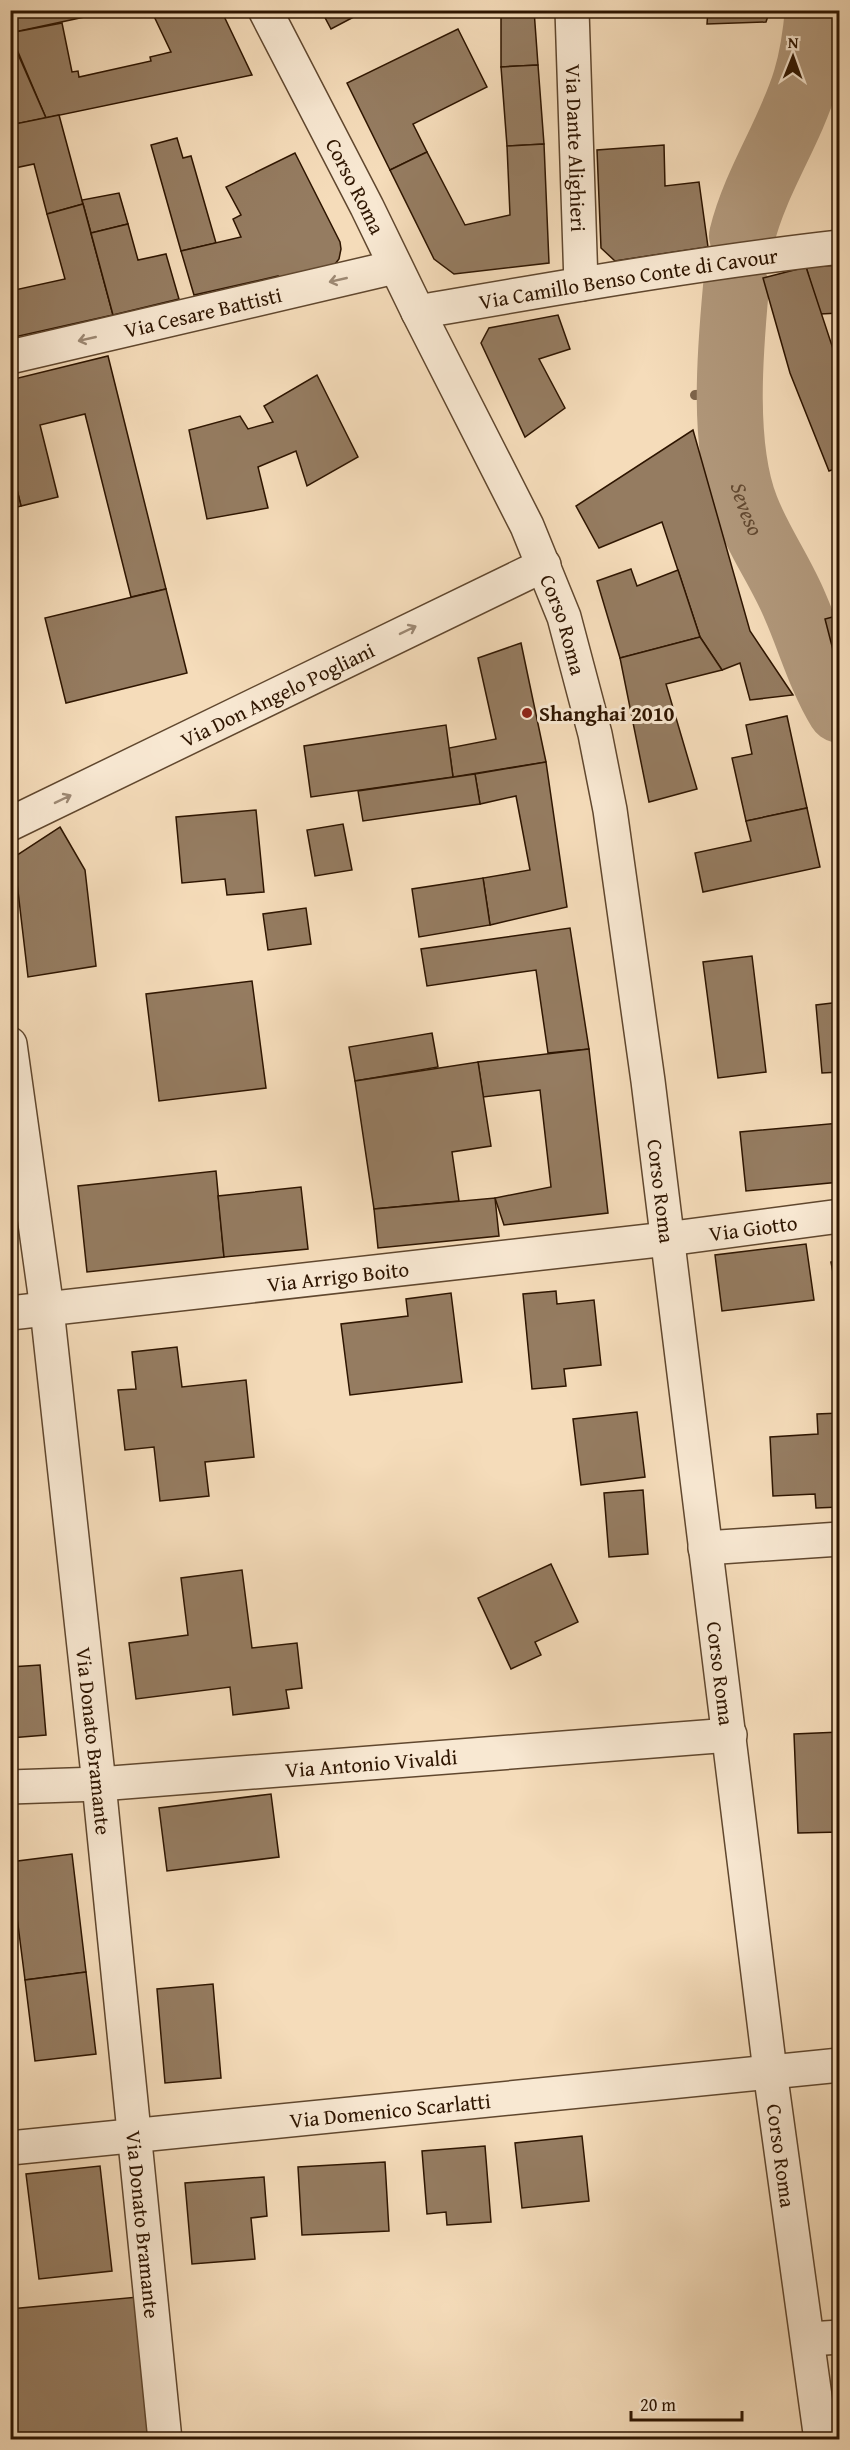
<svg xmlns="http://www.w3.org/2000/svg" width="850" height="2450" font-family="'Gentium Book Plus',serif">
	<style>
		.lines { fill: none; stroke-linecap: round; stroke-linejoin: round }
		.stream { stroke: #7d644a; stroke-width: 10 }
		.river { stroke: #b1987b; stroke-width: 66 }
		.building { fill: #957c61; stroke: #2e1500; stroke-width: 1.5 }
		.minor-casing { stroke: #60472e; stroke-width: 36 }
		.minor { stroke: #f8e8d2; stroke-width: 33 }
		.oneway { stroke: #9d8974 }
		.poi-dot { fill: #8f2418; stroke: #f8e8d2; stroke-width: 2 }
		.labels { text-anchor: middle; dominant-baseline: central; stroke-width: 6; stroke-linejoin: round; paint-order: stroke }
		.street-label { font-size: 21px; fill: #2e1500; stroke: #f8e8d2 }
		.poi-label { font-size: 21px; font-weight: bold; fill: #2e1500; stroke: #f8e8d2; text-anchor: start }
		.water-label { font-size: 22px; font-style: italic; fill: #624931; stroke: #f8e8d2 }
	</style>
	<rect width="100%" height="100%" fill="#f5dcba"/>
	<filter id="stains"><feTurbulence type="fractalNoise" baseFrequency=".00333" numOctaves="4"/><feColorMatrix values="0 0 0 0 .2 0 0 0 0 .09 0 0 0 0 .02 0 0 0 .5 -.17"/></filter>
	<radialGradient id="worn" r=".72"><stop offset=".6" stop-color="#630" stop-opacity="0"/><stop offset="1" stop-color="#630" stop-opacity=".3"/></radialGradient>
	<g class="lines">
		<polyline class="stream" points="695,395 731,393"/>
		<g class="river">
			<path d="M742,236C756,180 790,133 806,79C813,56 816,33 818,10"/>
			<path id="s1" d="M736,287C730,352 722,446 746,508C759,542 781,572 795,606C810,640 820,677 840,710"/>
		</g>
	</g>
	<g class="building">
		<polygon points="10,10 117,10 10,33"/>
		<polygon points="151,10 221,10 252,75 46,118 10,33 62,23 72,72 78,71 79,77 151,61 150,57 171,52"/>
		<polygon points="321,10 367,10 331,29"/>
		<polygon points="501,10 534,10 538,65 501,67"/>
		<polygon points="708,10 770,10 766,22 707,24"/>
		<polygon points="458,29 487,87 413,124 427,152 390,170 347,83"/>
		<polygon points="10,36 46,118 10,125"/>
		<polygon points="538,65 544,144 507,146 501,67"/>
		<polygon points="59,115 83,204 47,214 34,164 10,169 10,125"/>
		<polygon points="177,138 183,158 191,156 216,243 181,251 151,145"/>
		<polygon points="544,144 549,263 454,274 434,259 390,170 427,152 465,225 510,215 507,146"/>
		<polygon points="664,145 665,186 699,182 708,247 615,261 601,248 597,150"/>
		<polygon points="295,153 340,242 341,249 339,259 335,264 278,279 278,276 194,295 181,251 241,237 233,219 241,215 226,187"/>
		<polygon points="119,193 128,224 91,233 82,200"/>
		<polygon points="83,204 113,315 10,338 10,291 65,279 47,214"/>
		<polygon points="128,224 138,260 166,254 179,299 113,315 91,233"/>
		<polygon points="840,265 840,313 820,314 806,267"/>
		<polygon points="806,267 840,370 840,467 829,471 790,373 763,278"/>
		<polygon points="558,315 570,349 539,359 565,408 525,437 481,343 489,328"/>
		<polygon points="108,356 166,589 131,597 85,414 40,425 58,497 21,506 10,461 10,380"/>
		<polygon points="317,375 358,457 307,486 296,451 258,467 268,508 207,519 189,430 240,416 248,429 273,422 264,406"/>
		<polygon points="693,430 750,631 793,695 750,700 740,663 722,670 700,637 662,522 599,548 576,506"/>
		<polygon points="10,461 21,506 10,509"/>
		<polygon points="631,569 637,586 678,570 700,637 620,658 597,581"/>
		<polygon points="166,589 187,673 66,703 45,618"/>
		<polygon points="840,615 840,677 825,619"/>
		<polygon points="700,637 722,670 666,684 697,789 649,802 620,658"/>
		<polygon points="521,643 546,762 453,777 449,748 496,739 478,658"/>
		<polygon points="787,716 807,808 746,821 732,758 752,754 746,725"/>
		<polygon points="446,725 453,777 311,797 304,746"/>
		<polygon points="546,762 567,907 490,925 483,878 530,870 516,796 480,804 475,774"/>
		<polygon points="475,774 480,804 363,821 358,791"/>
		<polygon points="807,808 820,867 703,892 695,853 751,841 746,821"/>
		<polygon points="256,810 264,892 227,895 225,879 182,883 176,817"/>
		<polygon points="343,824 352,870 315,876 307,830"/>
		<polygon points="60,827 85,870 96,966 28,977 14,857"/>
		<polygon points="483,878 490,925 419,937 412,889"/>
		<polygon points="306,908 311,944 268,950 263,914"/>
		<polygon points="570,928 589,1049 548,1053 536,970 427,986 421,949"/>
		<polygon points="752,956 766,1072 718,1078 703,962"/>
		<polygon points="252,981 266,1088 159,1101 146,994"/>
		<polygon points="840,1002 840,1072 822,1073 816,1005"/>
		<polygon points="432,1033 438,1067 355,1081 349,1047"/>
		<polygon points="589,1049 608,1213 504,1225 495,1198 551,1187 540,1090 483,1097 478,1062"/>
		<polygon points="478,1062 491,1146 452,1152 459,1201 374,1209 355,1081"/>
		<polygon points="840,1123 840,1182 746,1191 740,1132"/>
		<polygon points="216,1171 224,1257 87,1272 78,1186"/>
		<polygon points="301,1187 308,1249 224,1257 218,1196"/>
		<polygon points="495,1198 499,1236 378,1248 374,1209"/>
		<polygon points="806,1244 814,1300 722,1311 715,1255"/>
		<polygon points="840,1260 840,1310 831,1262"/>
		<polygon points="556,1291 557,1304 594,1300 601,1365 564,1369 566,1386 532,1389 523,1294"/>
		<polygon points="451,1293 462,1382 350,1395 341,1324 408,1316 406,1299"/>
		<polygon points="177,1347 182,1387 246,1380 254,1457 205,1462 209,1496 160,1501 154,1447 125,1450 118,1390 136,1389 132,1352"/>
		<polygon points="637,1412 645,1477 581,1485 573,1419"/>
		<polygon points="840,1413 840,1507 816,1508 815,1494 773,1496 770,1437 818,1434 817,1414"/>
		<polygon points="643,1490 648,1554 609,1557 604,1493"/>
		<polygon points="551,1564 578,1622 535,1642 541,1655 511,1669 478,1598"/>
		<polygon points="242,1570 252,1648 297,1643 302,1688 286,1690 289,1708 233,1715 230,1687 136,1699 129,1643 188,1635 181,1578"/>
		<polygon points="40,1665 46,1735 10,1738 10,1667"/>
		<polygon points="840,1732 840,1832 798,1833 794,1734"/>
		<polygon points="271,1794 279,1857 167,1871 159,1808"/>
		<polygon points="72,1854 86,1972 25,1980 10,1862"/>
		<polygon points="86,1972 96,2054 35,2061 25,1980"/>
		<polygon points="213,1984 221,2078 165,2083 157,1989"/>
		<polygon points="582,2136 589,2201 522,2208 515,2143"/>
		<polygon points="485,2146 491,2222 447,2225 446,2212 427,2214 422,2151"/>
		<polygon points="385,2162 389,2231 302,2235 298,2167"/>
		<polygon points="100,2166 112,2271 39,2279 26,2174"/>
		<polygon points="264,2177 267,2216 251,2218 255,2259 192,2264 185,2183"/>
		<polygon points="138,2297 151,2440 10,2440 10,2309"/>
	</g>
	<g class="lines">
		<g class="minor-casing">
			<g id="minor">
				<path id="s2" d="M265,10L367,207L418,312L527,526L564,617L595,734L610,810L648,1081L770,2071L821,2440"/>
				<path id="s3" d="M572,10L581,284"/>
				<path id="s4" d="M418,312C558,288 698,263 840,247"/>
				<path id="s5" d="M10,357L395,267"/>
				<path id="s6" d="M10,824L544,565"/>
				<path id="s7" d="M10,1044L47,1309L99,1784L165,2440"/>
				<path id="s8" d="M10,1313L667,1239L840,1216"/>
				<polyline points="705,1548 840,1539"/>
				<path id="s9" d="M10,1787L99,1784L730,1735"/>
				<path id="s10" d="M10,2148L840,2065"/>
				<polyline points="809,2339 840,2337"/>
			</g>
		</g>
		<use href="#minor" class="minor"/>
	</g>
	<defs><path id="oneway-shaft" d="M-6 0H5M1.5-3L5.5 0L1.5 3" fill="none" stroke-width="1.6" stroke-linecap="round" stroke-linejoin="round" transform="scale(1.5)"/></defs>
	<g class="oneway">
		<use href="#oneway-shaft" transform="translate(338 280) rotate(167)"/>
		<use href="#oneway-shaft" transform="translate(87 339) rotate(167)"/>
		<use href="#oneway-shaft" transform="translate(408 630) rotate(-26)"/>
		<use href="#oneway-shaft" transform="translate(63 799) rotate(-26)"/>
	</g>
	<circle class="poi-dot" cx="527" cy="713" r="6"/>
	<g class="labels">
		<g class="street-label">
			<text stroke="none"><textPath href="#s3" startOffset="138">Via Dante Alighieri</textPath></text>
			<text stroke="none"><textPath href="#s2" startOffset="198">Corso Roma</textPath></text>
			<text stroke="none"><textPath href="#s4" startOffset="213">Via Camillo Benso Conte di Cavour</textPath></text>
			<text stroke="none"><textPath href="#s5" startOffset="198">Via Cesare Battisti</textPath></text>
			<text stroke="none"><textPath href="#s2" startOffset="684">Corso Roma</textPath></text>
			<text stroke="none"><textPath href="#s6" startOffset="297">Via Don Angelo Pogliani</textPath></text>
			<text stroke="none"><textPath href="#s2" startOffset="1260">Corso Roma</textPath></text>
			<text stroke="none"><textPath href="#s8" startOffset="748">Via Giotto</textPath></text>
			<text stroke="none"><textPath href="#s8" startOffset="330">Via Arrigo Boito</textPath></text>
			<text stroke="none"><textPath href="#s2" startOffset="1746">Corso Roma</textPath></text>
			<text stroke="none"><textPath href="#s7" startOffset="702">Via Donato Bramante</textPath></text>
			<text stroke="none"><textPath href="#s9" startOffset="362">Via Antonio Vivaldi</textPath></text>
			<text stroke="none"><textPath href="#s10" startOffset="382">Via Domenico Scarlatti</textPath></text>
			<text stroke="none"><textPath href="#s2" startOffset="2232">Corso Roma</textPath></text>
			<text stroke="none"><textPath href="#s7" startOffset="1188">Via Donato Bramante</textPath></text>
		</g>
		<g class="poi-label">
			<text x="539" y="713">Shanghai 2010</text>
		</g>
		<g class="water-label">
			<text stroke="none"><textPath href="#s1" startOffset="224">Seveso</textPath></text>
		</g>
	</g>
	<rect width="850" height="2450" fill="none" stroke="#f5dcba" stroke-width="36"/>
	<rect x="12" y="12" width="826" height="2426" fill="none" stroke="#2e1500" stroke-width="3"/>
	<rect x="18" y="18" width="814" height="2414" fill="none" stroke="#2e1500" stroke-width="1.5"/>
	<g transform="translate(793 57) rotate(1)" stroke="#f8e8d2" stroke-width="4.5" paint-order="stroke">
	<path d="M0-4.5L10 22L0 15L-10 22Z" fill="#2e1500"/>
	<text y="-9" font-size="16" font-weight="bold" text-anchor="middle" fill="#2e1500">N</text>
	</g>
	<path d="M631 2411v9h111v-9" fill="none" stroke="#2e1500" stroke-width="3"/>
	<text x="640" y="2411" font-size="18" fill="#2e1500" stroke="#f8e8d2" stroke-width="4.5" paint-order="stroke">20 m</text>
	<rect width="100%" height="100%" filter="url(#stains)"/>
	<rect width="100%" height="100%" fill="url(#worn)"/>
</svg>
